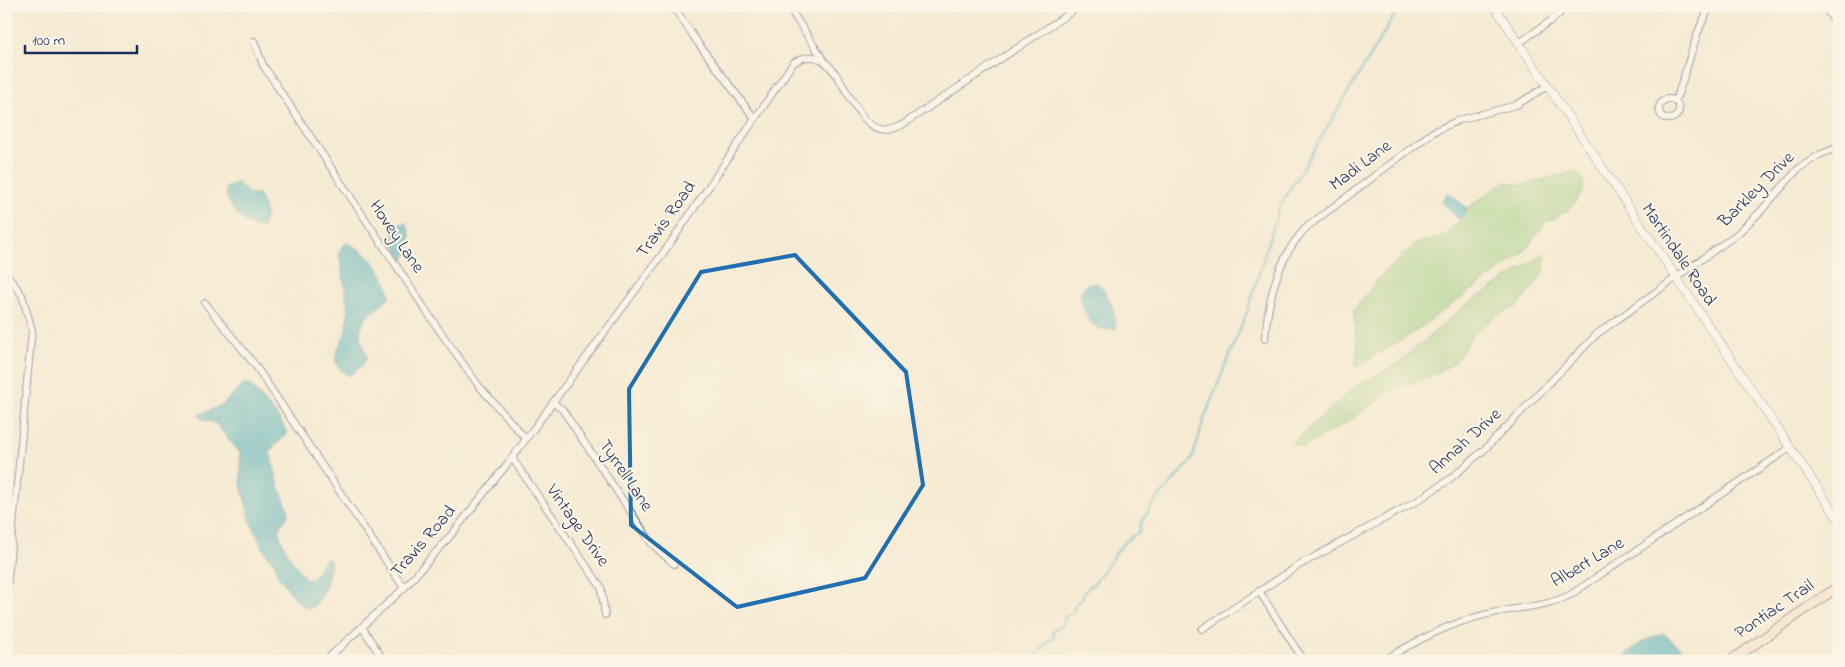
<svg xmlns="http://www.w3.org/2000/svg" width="1845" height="667" font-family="'Indie Flower',sans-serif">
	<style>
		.green { fill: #96cd7f; stroke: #587e6e }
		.water { fill: #3daabc; stroke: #2c6c8d }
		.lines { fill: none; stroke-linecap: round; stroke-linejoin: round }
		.stream { stroke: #3daabc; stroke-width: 2.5 }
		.minor-casing { stroke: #3c4b70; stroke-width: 8 }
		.tertiary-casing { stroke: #3c4b70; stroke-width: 9 }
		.secondary-casing { stroke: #3c4b70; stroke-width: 11 }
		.minor { stroke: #fff; stroke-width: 6 }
		.tertiary { stroke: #fff; stroke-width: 8 }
		.secondary { stroke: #fbe5cf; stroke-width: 9 }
		.marked { fill: none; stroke: #1f6fb2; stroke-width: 4; stroke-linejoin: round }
		.labels { text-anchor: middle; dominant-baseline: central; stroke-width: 4.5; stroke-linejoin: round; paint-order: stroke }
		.street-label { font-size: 18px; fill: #1b2f5e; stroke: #fcf5e5 }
	</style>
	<rect width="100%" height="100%" fill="#fcf5e5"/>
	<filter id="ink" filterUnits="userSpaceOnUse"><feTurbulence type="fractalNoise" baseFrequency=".02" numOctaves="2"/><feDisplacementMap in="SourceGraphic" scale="10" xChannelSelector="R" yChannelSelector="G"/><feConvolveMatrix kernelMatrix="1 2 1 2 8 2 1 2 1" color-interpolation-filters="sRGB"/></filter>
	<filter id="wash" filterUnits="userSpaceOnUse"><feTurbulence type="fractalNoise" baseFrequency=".0096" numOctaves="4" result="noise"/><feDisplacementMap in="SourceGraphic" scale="20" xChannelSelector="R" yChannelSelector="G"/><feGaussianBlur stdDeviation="1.12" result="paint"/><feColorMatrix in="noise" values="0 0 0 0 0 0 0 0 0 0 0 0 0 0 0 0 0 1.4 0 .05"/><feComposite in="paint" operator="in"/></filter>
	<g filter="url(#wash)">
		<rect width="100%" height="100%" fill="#f6ebd3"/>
		<g class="green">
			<polygon points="1576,171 1584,181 1583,191 1569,210 1545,223 1522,254 1408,336 1355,367 1358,346 1353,311 1381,276 1415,244 1445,236 1464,215 1467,208 1505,182 1522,185"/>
			<polygon points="1546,253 1543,274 1517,307 1497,315 1475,332 1455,362 1436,374 1394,389 1352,419 1304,447 1292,443 1355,387 1397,364 1466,305"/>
		</g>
		<g class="water">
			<path d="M237,182L249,194L258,195C266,206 268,218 261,229C244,225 225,207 226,188Z"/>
			<polygon points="1448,192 1467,208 1464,215 1458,219 1441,201"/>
			<path d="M402,223H406C413,236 411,247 404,260C396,252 391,237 393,227Z"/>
			<path d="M347,243C370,253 385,272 390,295C382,309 361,315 360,334C360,341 366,350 367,358L362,366L349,376C344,373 338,369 336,362C333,350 344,341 346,330C351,308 342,276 339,253L342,246Z"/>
			<path d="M1088,283H1098C1110,297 1116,311 1116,329C1089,334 1083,313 1080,292Z"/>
			<path d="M249,384L276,414L287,432C285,440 273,443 270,453L280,489L289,511C289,518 282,521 280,528C276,539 299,571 307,580C319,576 317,563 328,558L331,562C329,577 324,602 309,609L300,604L278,576L275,564L265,552L251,523L241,485L240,453L215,423L203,420L198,415L222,405L243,385Z"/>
			<path d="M1663,633L1682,649L1670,661H1621C1629,648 1648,638 1663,633Z"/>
		</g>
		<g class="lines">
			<path class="stream" d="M1033,661L1048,641L1054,637L1053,631L1062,625L1065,617L1073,613L1075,605L1082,599C1083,590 1091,587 1096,581C1110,564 1120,540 1140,532V525L1152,505L1192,460L1205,416L1247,312L1279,208L1400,6"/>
		</g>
	</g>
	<g filter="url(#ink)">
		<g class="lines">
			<g class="minor-casing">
				<g id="minor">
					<polyline points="673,6 698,43 755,119"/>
					<polyline points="788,6 823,59"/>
					<polyline points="1824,6 1839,28"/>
					<polyline points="254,41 263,65 437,327 479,386 526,439"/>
					<polyline points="1519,43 1556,17 1567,6"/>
					<circle cx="1669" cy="109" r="10"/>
					<path d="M1675,101C1689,70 1692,36 1711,6"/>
					<polyline points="6,273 22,295 32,330 6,598"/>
					<polyline points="205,303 255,365 404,588"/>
					<path d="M1265,339C1268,298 1278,255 1308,226L1433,132L1459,120L1516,105L1547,86"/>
					<polyline points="553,403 562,409 652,544 674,564"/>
					<polyline points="512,458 601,587 605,615"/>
					<polyline points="1259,591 1304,661"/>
					<polyline points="362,627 384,661"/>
					<polyline points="1202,629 1301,564 1417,501 1450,479 1485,449 1597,334 1737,234 1760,212 1798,169 1819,155 1839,147"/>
					<path d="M325,661L404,588L452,534L512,458L669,245L793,63C842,32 845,130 887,130C891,130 897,127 902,125L1080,6"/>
					<path d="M1382,661C1416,641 1449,623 1488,614C1515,607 1544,608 1570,595L1790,448"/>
				</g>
			</g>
			<g class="tertiary-casing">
				<polyline id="tertiary" points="1494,6 1839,520"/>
			</g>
			<g class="secondary-casing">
				<polyline id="secondary" points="1730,661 1839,586"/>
			</g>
			<use href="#minor" class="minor"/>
			<use href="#tertiary" class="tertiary"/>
			<use href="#secondary" class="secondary"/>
		</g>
	</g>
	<path d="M0 0H1845V667H0ZM795,255L906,372L923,485L865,578L737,607L631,525L629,389L701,272Z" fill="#f6ebd3" fill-opacity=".55" fill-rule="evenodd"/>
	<path class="marked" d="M795,255L906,372L923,485L865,578L737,607L631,525L629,389L701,272Z"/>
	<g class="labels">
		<g class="street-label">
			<text transform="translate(1361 166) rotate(-37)">Madi Lane</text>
			<text transform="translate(1757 190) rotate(-45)">Barkley Drive</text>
			<text transform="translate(667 220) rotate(-55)">Travis Road</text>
			<text transform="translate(396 237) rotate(56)">Hovey Lane</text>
			<text transform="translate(1678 255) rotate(56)">Martindale Road</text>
			<text transform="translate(1466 442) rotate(-42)">Annah Drive</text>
			<text transform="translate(625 476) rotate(56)">Tyrrell Lane</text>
			<text transform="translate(577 526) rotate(55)">Vintage Drive</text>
			<text transform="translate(424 542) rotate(-49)">Travis Road</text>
			<text transform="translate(1588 563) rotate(-31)">Albert Lane</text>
			<text transform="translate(1775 610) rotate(-34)">Pontiac Trail</text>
		</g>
	</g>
	<rect width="1845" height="667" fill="none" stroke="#fcf5e5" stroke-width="25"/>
	<path d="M25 45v8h112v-8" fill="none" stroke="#1b2f5e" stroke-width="2.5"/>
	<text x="32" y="45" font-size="15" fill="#1b2f5e" stroke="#fcf5e5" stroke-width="4" paint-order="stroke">100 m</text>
</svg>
